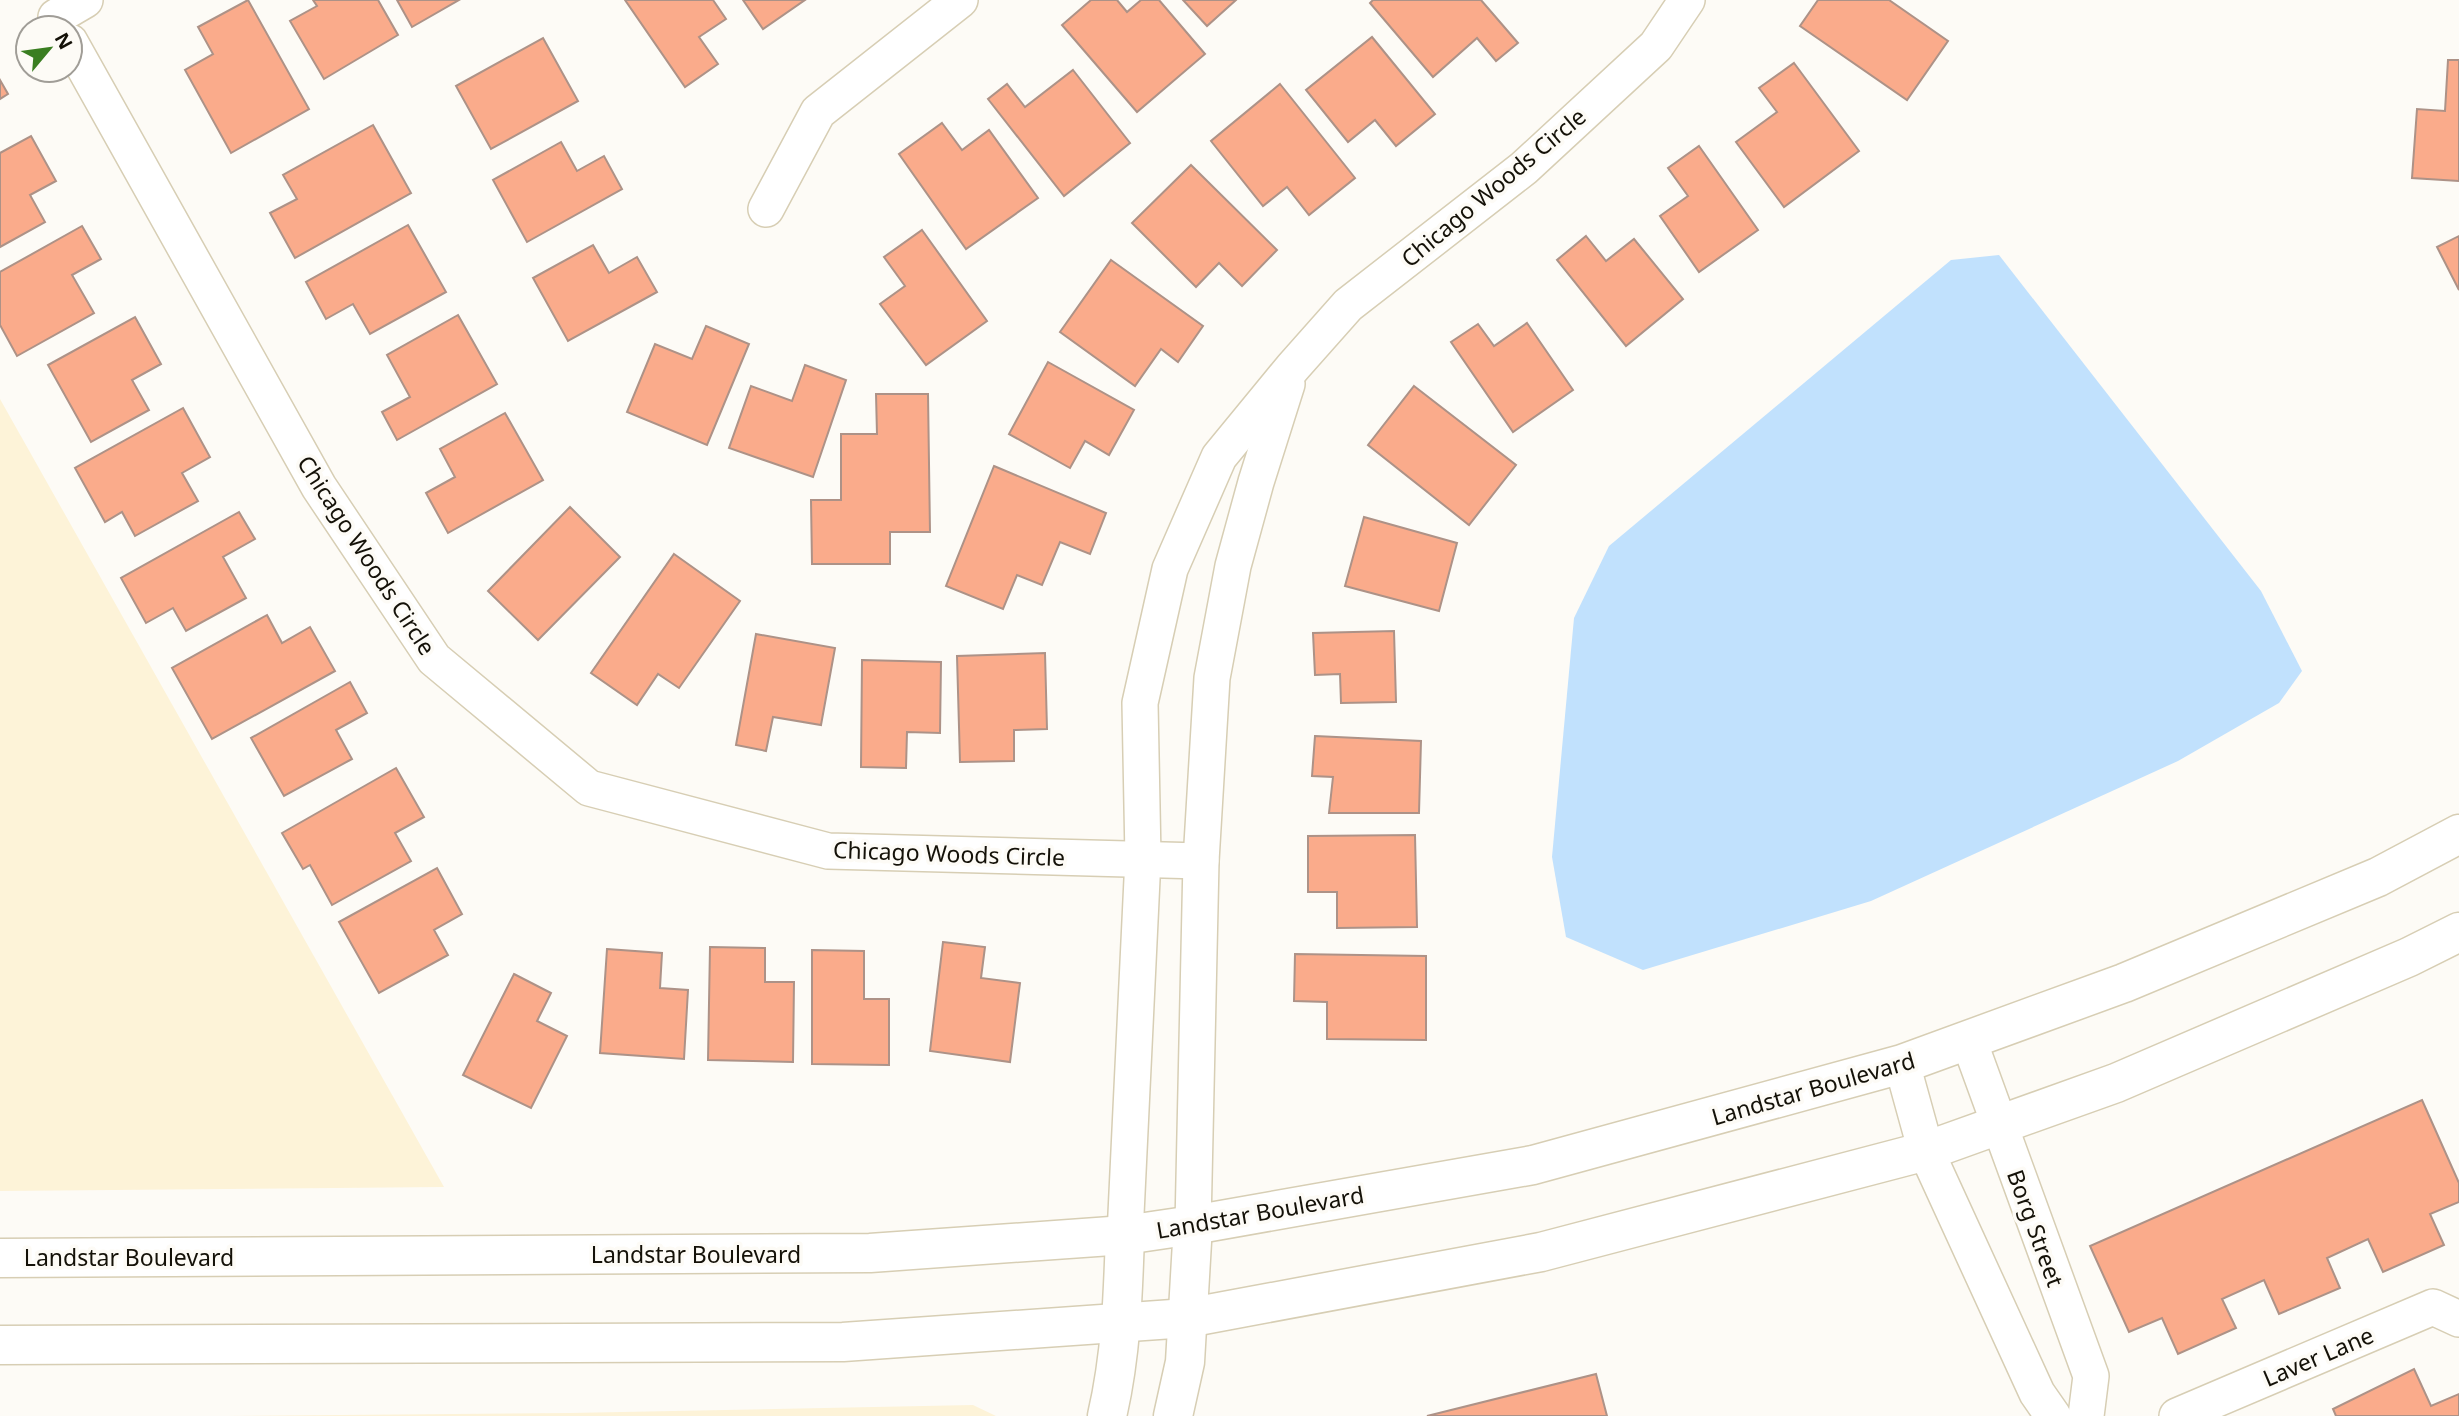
<svg xmlns="http://www.w3.org/2000/svg" width="2459" height="1416" font-family="'Noto Sans',sans-serif">
	<style>
		.built { fill: #fdf3d8 }
		.water { fill: #c1e1fd }
		.building { fill: #faab8b; stroke: #ad9287; stroke-width: 2 }
		.lines { fill: none; stroke-linecap: round; stroke-linejoin: round }
		.minor-casing { stroke: #d7ceb4; stroke-width: 38 }
		.tertiary-casing { stroke: #d7ceb4; stroke-width: 41 }
		.minor { stroke: #fff; stroke-width: 35 }
		.tertiary { stroke: #fff; stroke-width: 38 }
		.labels { text-anchor: middle; dominant-baseline: central; stroke-width: 7; stroke-linejoin: round; paint-order: stroke }
		.street-label { font-size: 23px; fill: #141108; stroke: #fdfbf6 }
	</style>
	<rect width="100%" height="100%" fill="#fdfbf6"/>
	<g class="built">
		<polygon points="0,399 444,1187 0,1191"/>
		<polygon points="973,1405 996,1416 226,1416 570,1413"/>
	</g>
	<polygon class="water" points="1999,255 2261,591 2302,671 2279,703 2178,761 1871,901 1643,970 1566,937 1552,857 1574,618 1609,546 1951,260"/>
	<g class="building">
		<polygon points="248,0 309,109 231,153 185,70 213,54 198,27"/>
		<polygon points="313,0 378,0 398,35 324,79 290,21 317,6"/>
		<polygon points="397,0 459,0 412,27"/>
		<polygon points="625,0 713,0 726,19 699,37 718,64 685,87"/>
		<polygon points="743,0 805,0 763,29"/>
		<polygon points="1091,0 1117,0 1127,12 1141,0 1159,0 1205,54 1137,112 1062,25"/>
		<polygon points="1183,0 1236,0 1207,26"/>
		<polygon points="1373,0 1481,0 1518,43 1496,61 1477,38 1433,77 1370,3"/>
		<polygon points="1818,0 1889,0 1948,41 1907,100 1800,26"/>
		<polygon points="1372,37 1435,114 1396,146 1375,120 1348,142 1306,90"/>
		<polygon points="543,38 578,101 491,149 456,86"/>
		<polygon points="2448,60 2459,60 2459,181 2412,178 2417,109 2445,111"/>
		<polygon points="1794,63 1859,151 1784,207 1736,142 1777,112 1759,88"/>
		<polygon points="1073,70 1130,143 1064,196 988,99 1007,84 1025,107"/>
		<polygon points="0,80 8,94 0,99"/>
		<polygon points="1280,84 1355,178 1309,215 1287,187 1263,206 1211,141"/>
		<polygon points="942,123 962,150 989,130 1038,198 966,249 899,154"/>
		<polygon points="373,125 411,193 295,258 270,213 297,199 283,175"/>
		<polygon points="31,136 56,181 30,195 45,222 0,247 0,153"/>
		<polygon points="561,142 577,171 604,156 622,189 527,242 493,180"/>
		<polygon points="1699,146 1758,230 1699,272 1660,216 1688,196 1668,168"/>
		<polygon points="1191,165 1277,250 1242,286 1219,263 1196,287 1132,223"/>
		<polygon points="408,225 446,292 370,334 353,304 326,319 306,282"/>
		<polygon points="82,226 101,259 72,275 94,313 17,356 0,325 0,272"/>
		<polygon points="922,230 987,321 926,365 880,304 905,286 884,257"/>
		<polygon points="1586,236 1606,261 1634,239 1683,299 1626,346 1557,260"/>
		<polygon points="2459,236 2459,290 2437,247"/>
		<polygon points="593,245 609,273 637,257 657,292 568,341 533,278"/>
		<polygon points="1111,260 1203,326 1178,362 1161,349 1135,386 1060,332"/>
		<polygon points="458,315 497,384 397,440 382,412 410,397 387,355"/>
		<polygon points="135,317 161,364 132,380 149,410 91,442 48,365"/>
		<polygon points="1527,323 1573,390 1513,432 1451,342 1478,324 1494,346"/>
		<polygon points="706,326 749,344 707,445 627,412 655,344 692,359"/>
		<polygon points="1048,362 1134,410 1109,455 1085,441 1070,468 1009,434"/>
		<polygon points="805,365 846,380 813,477 729,448 751,386 792,401"/>
		<polygon points="1414,386 1516,465 1469,525 1368,445"/>
		<polygon points="876,394 928,394 930,532 890,532 890,564 812,564 811,500 841,500 841,434 877,434"/>
		<polygon points="183,408 210,457 182,473 198,501 135,536 122,512 105,522 75,468"/>
		<polygon points="505,413 543,480 448,533 426,493 455,477 440,449"/>
		<polygon points="994,466 1106,513 1090,554 1060,542 1042,585 1017,575 1003,609 946,586"/>
		<polygon points="570,507 620,557 538,640 488,591"/>
		<polygon points="239,512 255,539 223,557 246,598 186,631 173,608 146,623 121,578"/>
		<polygon points="1364,517 1457,543 1439,611 1345,586"/>
		<polygon points="674,554 740,601 679,688 658,674 637,705 591,673"/>
		<polygon points="267,615 282,643 310,627 335,671 212,739 172,668"/>
		<polygon points="1394,631 1396,702 1341,703 1340,674 1315,675 1313,633"/>
		<polygon points="756,634 835,648 821,725 773,717 766,751 736,745"/>
		<polygon points="1045,653 1047,729 1014,730 1014,761 960,762 957,656"/>
		<polygon points="862,660 941,662 940,733 907,732 906,768 861,767"/>
		<polygon points="350,682 367,713 336,730 352,759 284,796 251,738"/>
		<polygon points="1315,736 1421,741 1419,813 1329,813 1333,777 1312,776"/>
		<polygon points="396,768 424,817 395,833 411,861 332,905 310,865 303,869 282,833"/>
		<polygon points="1415,835 1417,927 1337,928 1337,892 1308,892 1308,836"/>
		<polygon points="437,868 462,914 434,930 448,955 379,993 339,922"/>
		<polygon points="943,942 985,947 981,978 1020,983 1010,1062 930,1051"/>
		<polygon points="710,947 765,948 765,982 794,982 793,1062 708,1060"/>
		<polygon points="607,949 662,953 660,988 688,990 684,1059 600,1053"/>
		<polygon points="812,950 864,951 864,999 889,999 889,1065 812,1064"/>
		<polygon points="1295,954 1426,956 1426,1040 1327,1039 1327,1002 1294,1001"/>
		<polygon points="514,974 551,993 537,1021 567,1036 531,1108 463,1075"/>
		<polygon points="2422,1100 2459,1183 2459,1202 2430,1214 2444,1245 2383,1272 2368,1239 2327,1258 2340,1288 2279,1314 2264,1280 2222,1299 2236,1328 2178,1354 2162,1318 2129,1332 2090,1246"/>
		<polygon points="2414,1369 2431,1406 2459,1394 2459,1416 2336,1416 2333,1409"/>
		<polygon points="1596,1374 1607,1416 1427,1416"/>
	</g>
	<g class="lines">
		<g class="minor-casing">
			<g id="minor">
				<polyline points="56,17 85,0"/>
				<polyline points="70,42 319,487 434,659 589,788 828,851 1201,861"/>
				<polyline points="766,209 818,112 960,0"/>
				<polyline points="1969,1041 2091,1376 2086,1416"/>
				<polyline points="1902,1064 1926,1151 2037,1393 2053,1416"/>
				<polyline points="1193,1225 1201,861 1212,678 1233,566 1256,482 1287,384"/>
				<polyline points="1125,1235 1143,858 1140,703 1170,569 1219,457 1293,367 1348,305 1524,168 1656,46 1687,0"/>
				<polyline points="2177,1416 2433,1307 2459,1319"/>
			</g>
		</g>
		<g class="tertiary-casing">
			<g id="tertiary">
				<polyline points="0,1258 870,1253 1125,1235 1193,1225 1533,1165 1902,1064 2124,983 2378,877 2459,834"/>
				<polyline points="0,1345 843,1342 1187,1318 1541,1252 1926,1151 2116,1083 2409,957 2459,932"/>
				<path d="M1107,1416C1121,1356 1123,1296 1125,1235"/>
				<polyline points="1173,1416 1185,1362 1193,1225"/>
			</g>
		</g>
		<use href="#minor" class="minor"/>
		<use href="#tertiary" class="tertiary"/>
	</g>
	<g class="labels">
		<g class="street-label">
			<text transform="translate(1493 187) rotate(-40)">Chicago Woods Circle</text>
			<text transform="translate(367 555) rotate(57)">Chicago Woods Circle</text>
			<text transform="translate(949 853) rotate(2)">Chicago Woods Circle</text>
			<text transform="translate(1813 1088) rotate(-16)">Landstar Boulevard</text>
			<text transform="translate(1260 1212) rotate(-10)">Landstar Boulevard</text>
			<text transform="translate(2036 1228) rotate(70)">Borg Street</text>
			<text x="696" y="1254">Landstar Boulevard</text>
			<text x="129" y="1257">Landstar Boulevard</text>
			<text transform="translate(2318 1356) rotate(-23)">Laver Lane</text>
		</g>
	</g>
	<g transform="translate(49 49) rotate(61)"><circle r="33" fill="#fdfbf6" stroke="#a09d97" stroke-width="2"/>
	<path d="M0-5L12 26L0 18L-12 26Z" fill="#3a7e21"/>
	<text y="-10" font-size="19" font-weight="bold" text-anchor="middle" fill="#141108">N</text>
	</g>
</svg>
